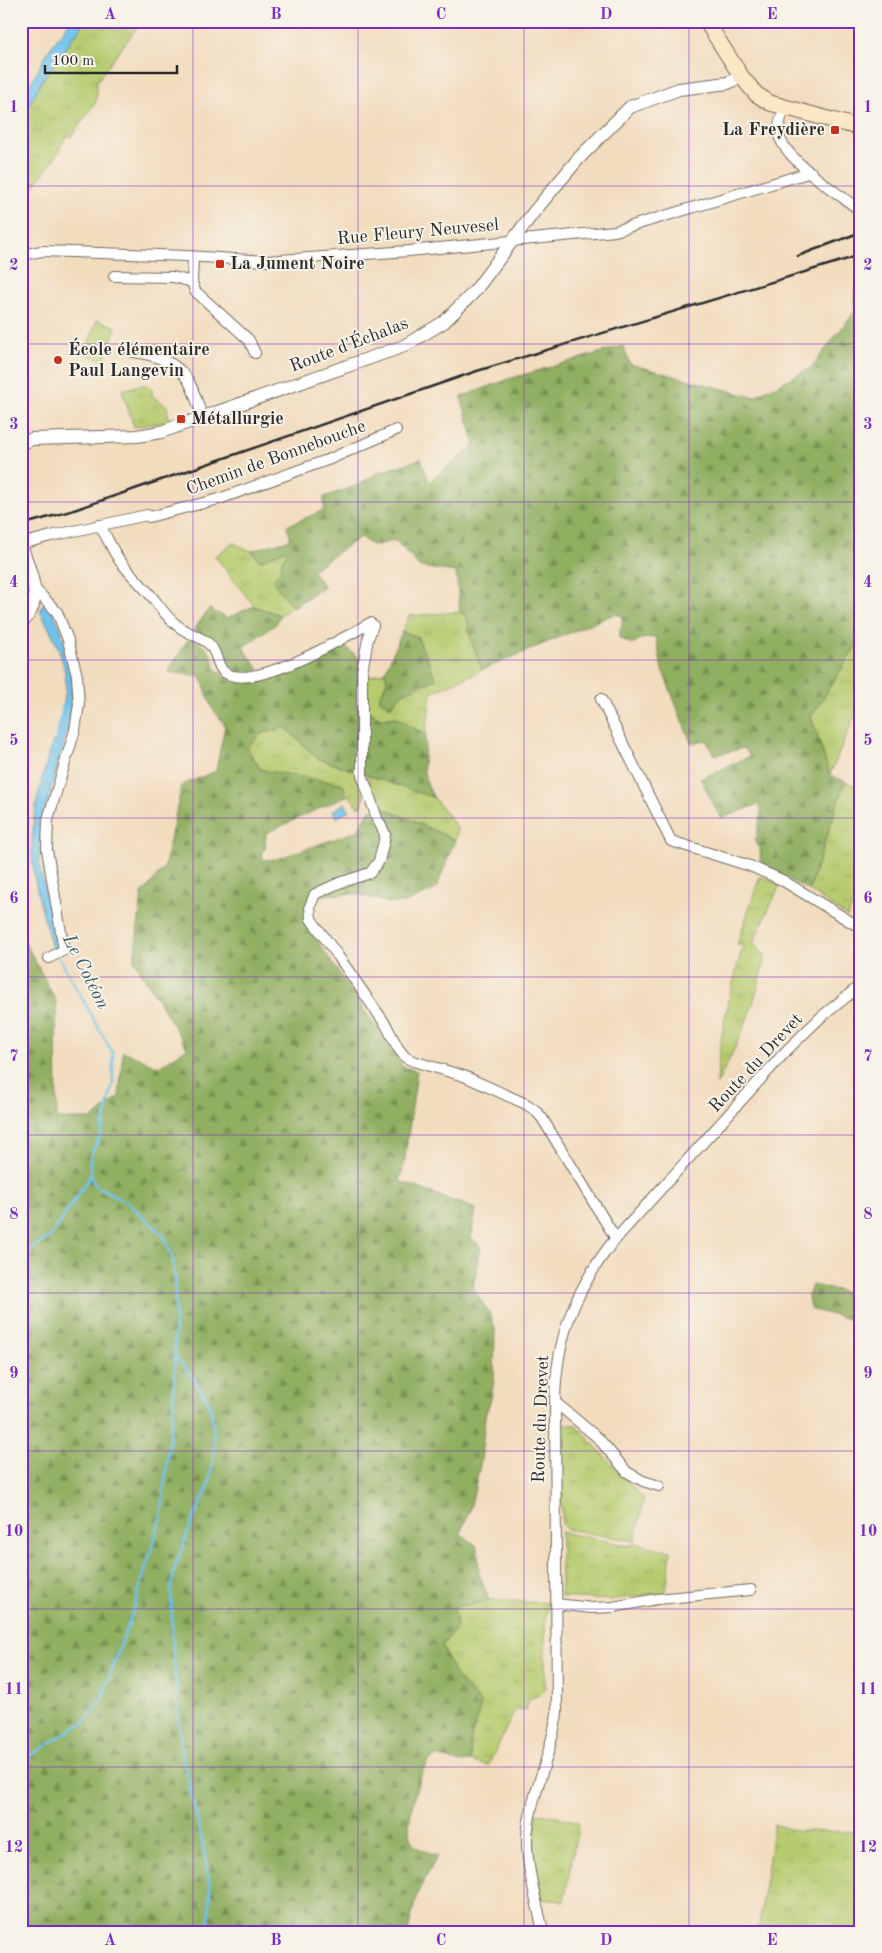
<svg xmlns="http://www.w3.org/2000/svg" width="882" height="1953" font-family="'Old Standard TT',serif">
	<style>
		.grass { fill: url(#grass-tufts); stroke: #707b4c }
		.forest { fill: url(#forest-firs); stroke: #5e6d46 }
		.pitch { fill: #b6cb6e; stroke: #707b4c }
		.water { fill: #6ec2eb; stroke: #4c768b }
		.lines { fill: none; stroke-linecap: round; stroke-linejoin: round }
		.stream { stroke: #6ec2eb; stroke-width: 2.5 }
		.minor-casing { stroke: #71695e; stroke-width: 12 }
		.tertiary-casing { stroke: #71695e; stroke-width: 14 }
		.secondary-casing { stroke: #71695e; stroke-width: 17 }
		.minor { stroke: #fff; stroke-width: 10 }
		.tertiary { stroke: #fff; stroke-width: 12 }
		.secondary { stroke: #fae7c3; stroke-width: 15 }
		.rail { stroke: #2b2b2b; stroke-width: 2.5 }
		.grid { fill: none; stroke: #7b2cbf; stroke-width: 1; stroke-opacity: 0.55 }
		.poi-dot { fill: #c8321e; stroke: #f7f3e8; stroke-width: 2 }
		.labels { text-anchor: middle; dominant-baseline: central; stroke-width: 4; stroke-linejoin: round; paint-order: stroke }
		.poi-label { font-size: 18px; font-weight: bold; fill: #2b2b2b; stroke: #f7f3e8; text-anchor: start }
		.street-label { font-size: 18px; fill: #2b2b2b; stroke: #f7f3e8 }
		.water-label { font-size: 19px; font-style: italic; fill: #3f5865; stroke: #f7f3e8 }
		.neatline { fill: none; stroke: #7b2cbf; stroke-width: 2 }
		.grid-label { font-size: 16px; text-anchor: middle; font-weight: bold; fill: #7b2cbf }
	</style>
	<defs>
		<pattern id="grass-tufts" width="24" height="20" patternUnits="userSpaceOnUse" patternTransform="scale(1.25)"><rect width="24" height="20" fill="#b6cb6e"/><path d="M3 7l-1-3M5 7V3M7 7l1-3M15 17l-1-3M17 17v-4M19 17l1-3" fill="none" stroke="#9dae5f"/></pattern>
		<pattern id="forest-firs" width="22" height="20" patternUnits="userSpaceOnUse" patternTransform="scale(1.25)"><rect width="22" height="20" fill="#90af61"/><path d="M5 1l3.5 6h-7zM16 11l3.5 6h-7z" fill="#768f50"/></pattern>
	</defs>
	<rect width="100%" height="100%" fill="#f7f3e8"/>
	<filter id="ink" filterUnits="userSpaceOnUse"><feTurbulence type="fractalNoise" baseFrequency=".02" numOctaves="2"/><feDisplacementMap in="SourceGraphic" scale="10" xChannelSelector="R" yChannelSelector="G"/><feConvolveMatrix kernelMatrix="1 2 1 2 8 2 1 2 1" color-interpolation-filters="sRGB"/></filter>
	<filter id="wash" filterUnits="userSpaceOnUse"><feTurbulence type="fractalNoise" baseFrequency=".0096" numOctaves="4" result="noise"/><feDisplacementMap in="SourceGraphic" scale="20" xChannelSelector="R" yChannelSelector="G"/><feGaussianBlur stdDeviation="1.12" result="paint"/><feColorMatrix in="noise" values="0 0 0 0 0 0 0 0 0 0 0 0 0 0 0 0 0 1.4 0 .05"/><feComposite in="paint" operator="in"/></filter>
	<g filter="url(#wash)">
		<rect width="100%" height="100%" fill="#f2dcbe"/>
		<g class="grass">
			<polygon points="85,21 142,21 97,81 96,102 71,137 67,136 59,148 61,149 29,193 21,189 21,120 43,79"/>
			<polygon points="141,385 146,385 152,389 152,396 167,406 169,421 134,427 122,390"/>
			<polygon points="233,543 251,551 260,561 284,550 288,553 282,560 281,570 273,581 293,607 280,615 254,606 215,556"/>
			<polygon points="460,612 467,617 471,640 482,670 431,693 426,735 396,717 382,719 365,709 365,678 385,672 387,681 379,699 390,707 405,692 436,679 417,636 402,632 409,616"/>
			<polygon points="861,638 861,711 858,708 830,775 811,717"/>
			<polygon points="285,727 317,758 359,772 364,794 362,806 357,806 349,795 346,796 343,784 261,770 247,748 261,734"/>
			<polygon points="367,774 434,798 455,825 458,831 455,840 384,808 378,809"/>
			<polygon points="845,781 861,789 861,887 847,917 809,890"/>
			<path d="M760,876L780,885L753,943L765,955C758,1000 738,1043 717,1084C718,1036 731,991 743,945H737Z"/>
			<polygon points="560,1424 576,1425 644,1499 635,1541 566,1529 562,1524"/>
			<polygon points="561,1532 629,1546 635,1543 671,1551 666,1592 611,1600 561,1597"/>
			<path d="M489,1600L551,1603L545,1618V1689L539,1695L529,1699L526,1711L515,1710L488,1766L470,1761L471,1738L481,1704L455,1675L442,1646L457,1626L454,1607C465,1604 479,1605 489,1600Z"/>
			<polygon points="537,1813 579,1822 564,1901 540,1899 533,1850"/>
			<polygon points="774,1824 796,1831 861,1832 861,1932 758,1932"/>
		</g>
		<g class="forest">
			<polygon points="861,286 861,638 811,717 830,775 845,781 809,890 761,865 760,848 755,843 761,813 759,804 722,818 719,815 701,779 750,756 744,748 715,755 706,740 691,743 662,669 656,637 641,639 632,644 619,638 623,616 614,614 482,670 471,640 467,617 460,612 456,572 420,567 395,540 374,546 360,537 312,570 324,587 293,607 272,581 281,570 282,560 287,553 284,550 260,561 251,551 291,539 287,526 324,510 324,497 358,485 377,473 421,459 429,482 475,445 461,397 509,379 623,346 630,364 753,397 811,368 855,311 855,288"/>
			<path d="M254,606L280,615L276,624L243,647L260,671L241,672L226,668C219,645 214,642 193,631L209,609L227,618Z"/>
			<polygon points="402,632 417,636 436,679 405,692 390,707 379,699 387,681 385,672"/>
			<path d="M189,638C208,647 210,650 216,670L225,676L274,674L295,669L342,644L360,659L356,704L382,719L396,717L426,735C424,763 419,772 434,798L317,758L285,727L261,734L247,748L261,770L343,784L346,796L266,833L265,849L262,851L263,860L277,859L357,831L370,810L384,808L455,840L436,889L404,903H390L356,894L311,895L303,920L403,1067L417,1071L404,1165L399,1181L476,1209L471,1238L481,1247L473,1288L491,1316L495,1329L494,1380L491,1399L485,1416L481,1461L470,1510L460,1533L478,1547L479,1574L489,1600C479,1605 465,1604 454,1607L457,1626L442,1646L455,1675L481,1704L471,1738L470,1761L458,1762L437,1756C433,1758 429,1760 427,1763C419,1776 404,1826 411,1840C417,1850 427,1852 438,1855L417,1894L408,1932H21V934L56,1001L57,1119H92L119,1097L123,1051L159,1067L187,1048L134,960L142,894L164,868L182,785L216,771L225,725L212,708L201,676L168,672Z"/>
			<polygon points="812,1285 861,1295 861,1341 858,1336 856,1321 810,1309 808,1297"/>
		</g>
		<polygon class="pitch" points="97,320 116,327 104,361 85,354"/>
		<g class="water">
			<polygon points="70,21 85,21 43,79 21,120 21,100 47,53"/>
			<polygon points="21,564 32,602 21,588"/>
			<path d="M44,602L51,608L61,629L72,677V692L71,712L66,736L42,820L39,863L58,947L52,949C46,924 38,899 34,874C27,829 40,783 53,741L57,739C61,719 68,693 65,673C62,652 51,631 40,612Z"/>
			<polygon points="345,803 349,810 337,818 333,811"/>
		</g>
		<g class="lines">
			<g class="stream">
				<polyline points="56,742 63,705"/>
				<polyline points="59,957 113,1054 113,1084 101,1135 90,1156 91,1175 95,1185 128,1203 164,1236 172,1257 175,1278 175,1356 195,1380 210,1405 214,1431 214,1455 209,1485 193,1520 175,1567 171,1587 173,1651 181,1749 202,1840 210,1887 209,1932"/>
				<polyline points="21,1254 30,1250 51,1236 91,1175"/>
				<polyline points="21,1761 84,1722 100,1703 133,1611 161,1518 173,1407 175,1356"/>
			</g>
		</g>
	</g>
	<g filter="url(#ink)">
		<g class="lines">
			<g class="minor-casing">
				<g id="minor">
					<path d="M784,108C782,116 777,126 779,135C785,160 839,194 861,211"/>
					<polyline points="21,255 42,251 187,256 266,261 409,251 615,231 811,172"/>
					<polyline points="193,257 192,282 195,291 249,340 255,353"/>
					<polyline points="114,276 173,277 192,282"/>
					<path d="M133,352C153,354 177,362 188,380C195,392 198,406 203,418"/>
					<path d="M99,525C107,536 112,550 120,561C130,574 142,585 153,598C160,607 168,619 178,626C187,633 199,636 208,643C218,651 216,666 224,672C253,693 343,638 370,623L373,625L368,639L362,671V775L377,818L385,834L384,841L379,861L370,873L339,883L315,894L310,906L311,919L338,956L386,1025L398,1048L405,1057L413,1061L464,1076L526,1104L535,1110L542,1118L616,1239"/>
					<polyline points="21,544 51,536 147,515 149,517 219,499 330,459 396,430"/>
					<polyline points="35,589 57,612 68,640 77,676 79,704 75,730 48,819 47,850 64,950 49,958"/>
					<polyline points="601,699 671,841 750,866 782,880 861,928"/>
					<polyline points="555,1402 598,1438 627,1472 643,1481 659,1486"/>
					<polyline points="556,1604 592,1608 613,1607 657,1599 751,1590"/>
					<path d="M543,1932C537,1901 526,1868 527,1837C530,1796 552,1754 557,1713L555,1402C556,1340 573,1294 611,1244L788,1049L820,1018L861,985"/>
				</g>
			</g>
			<g class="tertiary-casing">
				<g id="tertiary">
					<polyline points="21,444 32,439 137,436 161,432 404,346 444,322 475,291 533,213 579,158 630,107 679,89 728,83 741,76"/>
					<path d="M21,545C30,572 46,601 21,623"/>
				</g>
			</g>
			<g class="secondary-casing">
				<polyline id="secondary" points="706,21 741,76 756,94 770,103 861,128"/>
			</g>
			<use href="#minor" class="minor"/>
			<use href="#tertiary" class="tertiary"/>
			<use href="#secondary" class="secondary"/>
			<g class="rail">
				<polyline points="798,256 861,232"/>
				<polyline points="21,525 71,511 477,371 861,255"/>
			</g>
		</g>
	</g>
	<path class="grid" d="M193,21V1932M358,21V1932M524,21V1932M689,21V1932M21,186H861M21,344H861M21,502H861M21,660H861M21,818H861M21,977H861M21,1135H861M21,1293H861M21,1451H861M21,1609H861M21,1767H861"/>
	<g class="poi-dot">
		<rect x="830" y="125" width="10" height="10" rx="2.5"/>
		<rect x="215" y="259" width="10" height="10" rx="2.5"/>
		<circle cx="58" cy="360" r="5"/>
		<rect x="176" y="414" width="10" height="10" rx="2.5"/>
	</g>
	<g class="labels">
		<g class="poi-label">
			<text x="825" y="130" text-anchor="end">La Freydière</text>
			<text x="230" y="264">La Jument Noire</text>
			<text x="68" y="350">École élémentaire<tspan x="68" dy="21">Paul Langevin</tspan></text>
			<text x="191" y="419">Métallurgie</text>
		</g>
		<g class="street-label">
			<text transform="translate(418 232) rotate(-5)">Rue Fleury Neuvesel</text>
			<text transform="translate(349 345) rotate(-21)">Route d'Échalas</text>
			<text transform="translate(276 458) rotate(-20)">Chemin de Bonnebouche</text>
			<text transform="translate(756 1063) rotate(-47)">Route du Drevet</text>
			<text transform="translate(541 1419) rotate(-88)">Route du Drevet</text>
		</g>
		<g class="water-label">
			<text transform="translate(85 972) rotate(63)">Le Cotéon</text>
		</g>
	</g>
	<rect width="882" height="1953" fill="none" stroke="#f7f3e8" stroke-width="55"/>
	<path d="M45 65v8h132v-8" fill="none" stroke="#2b2b2b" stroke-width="2.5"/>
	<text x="52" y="65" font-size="15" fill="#2b2b2b" stroke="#f7f3e8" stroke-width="4" paint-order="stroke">100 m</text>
	<rect x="28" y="28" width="826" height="1898" class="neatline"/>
	<g class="grid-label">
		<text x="110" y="19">A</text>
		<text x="276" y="19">B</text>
		<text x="441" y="19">C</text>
		<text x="606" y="19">D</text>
		<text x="772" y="19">E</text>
		<text x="14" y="112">1</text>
		<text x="868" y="112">1</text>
		<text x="14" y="270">2</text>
		<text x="868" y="270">2</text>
		<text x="14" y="429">3</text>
		<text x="868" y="429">3</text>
		<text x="14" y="587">4</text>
		<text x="868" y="587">4</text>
		<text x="14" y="745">5</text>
		<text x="868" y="745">5</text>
		<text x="14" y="903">6</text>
		<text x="868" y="903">6</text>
		<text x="14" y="1061">7</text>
		<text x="868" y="1061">7</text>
		<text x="14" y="1219">8</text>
		<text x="868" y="1219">8</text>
		<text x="14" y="1378">9</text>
		<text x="868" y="1378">9</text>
		<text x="14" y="1536">10</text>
		<text x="868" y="1536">10</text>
		<text x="14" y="1694">11</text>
		<text x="868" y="1694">11</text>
		<text x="14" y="1852">12</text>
		<text x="868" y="1852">12</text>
		<text x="110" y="1945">A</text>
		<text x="276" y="1945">B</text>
		<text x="441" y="1945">C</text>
		<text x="606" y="1945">D</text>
		<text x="772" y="1945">E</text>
	</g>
</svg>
